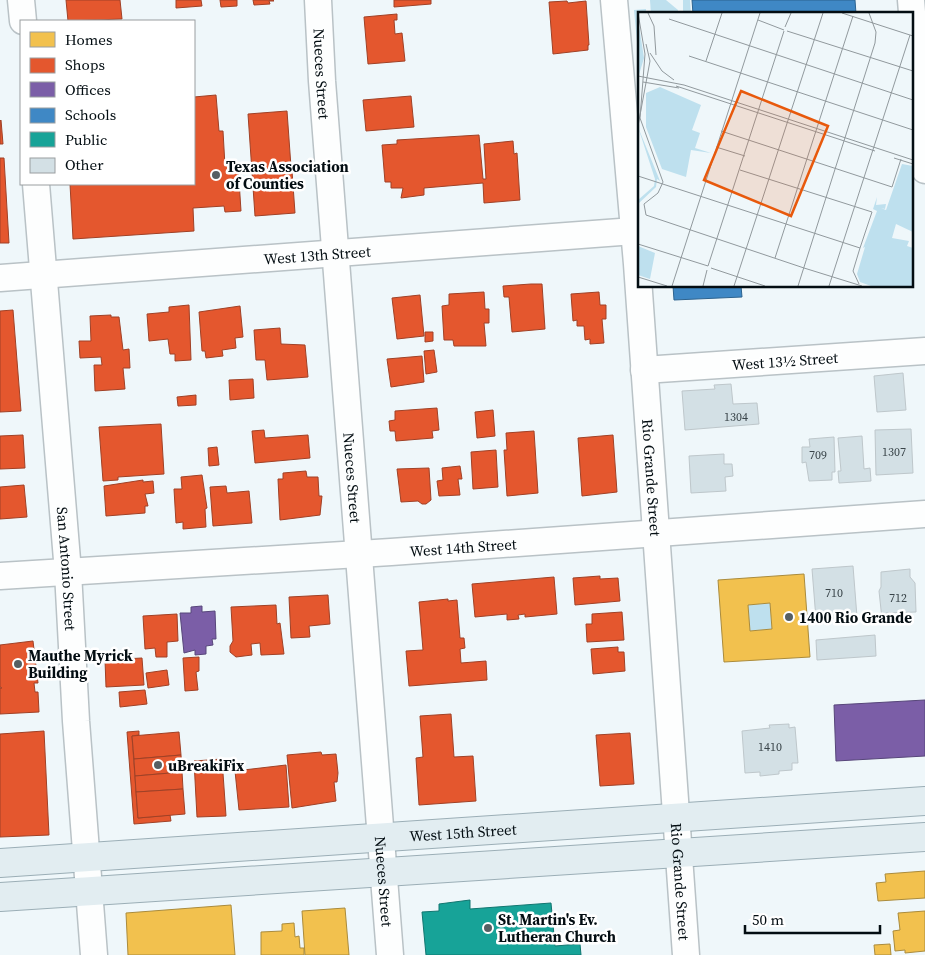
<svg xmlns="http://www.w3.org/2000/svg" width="925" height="955" font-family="'Source Serif 4',serif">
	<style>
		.green { fill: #bee0ee }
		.homes { fill: #f2c14e; stroke: #aa8b3c; fill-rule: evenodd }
		.shops { fill: #e4572e; stroke: #a04126 }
		.offices { fill: #7b5ea7; stroke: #57467a }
		.schools { fill: #3f88c5; stroke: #2d638f }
		.public { fill: #17a398; stroke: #117670 }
		.building { fill: #d3e0e5; stroke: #bec7cb }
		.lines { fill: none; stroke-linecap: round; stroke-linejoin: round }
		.minor-casing { stroke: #b9c2c6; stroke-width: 29 }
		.major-casing { stroke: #9baeb6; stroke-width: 30 }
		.minor { stroke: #fdfefe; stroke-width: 26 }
		.major { stroke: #e2edf1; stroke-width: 28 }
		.poi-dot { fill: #565f63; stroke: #fff; stroke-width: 2 }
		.labels { text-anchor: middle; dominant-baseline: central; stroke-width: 5; stroke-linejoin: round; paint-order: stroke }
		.number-label { font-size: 12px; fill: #394449 }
		.street-label { font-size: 15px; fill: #030d12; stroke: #fff }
		.poi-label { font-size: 15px; font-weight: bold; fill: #030d12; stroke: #fff; text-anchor: start }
		.inset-road { fill: none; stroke: #91999d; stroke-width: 1 }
		.view { fill: #e8590c; fill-opacity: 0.15; stroke: #e8590c; stroke-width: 2.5 }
		.inset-edge { fill: none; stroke: #030d12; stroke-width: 2.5 }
	</style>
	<rect width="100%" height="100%" fill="#eff7fa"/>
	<g class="green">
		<polygon points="650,0 666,0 678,10 678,14 651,14"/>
		<polygon points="683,0 690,0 691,14 683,14"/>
		<polygon points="646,9 646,14 639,14 638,53 634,10"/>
		<polygon points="770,603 772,629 750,631 748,605"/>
	</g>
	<g class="homes">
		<path d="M804,574L810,657L724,662L718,580ZM770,603L772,629L750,631L748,605Z"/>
		<polygon points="925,871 925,898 878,901 876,883 886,882 885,874"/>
		<polygon points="231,905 235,955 128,955 126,913"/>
		<polygon points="345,908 349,955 305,955 302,911"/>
		<polygon points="925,911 925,951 905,953 905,950 895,951 893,931 900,930 898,913"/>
		<polygon points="294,923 295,937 299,936 300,948 304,948 304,955 261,955 261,932 282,931 282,924"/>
		<polygon points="890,944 891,955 875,955 874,945"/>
	</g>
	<g class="shops">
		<polygon points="66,0 120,0 122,19 68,21"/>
		<polygon points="176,0 201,0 202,6 176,8"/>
		<polygon points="220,0 237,0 237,6 221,7"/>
		<polygon points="253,0 273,0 274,1 269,1 270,4 254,5"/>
		<polygon points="394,0 431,0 431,4 394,7"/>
		<polygon points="567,1 568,3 586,1 589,45 588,45 588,50 553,54 549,2"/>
		<polygon points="397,14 397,20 394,20 395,34 402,33 405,61 368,64 364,17"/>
		<polygon points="216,95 219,131 223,131 225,166 238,165 241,211 225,212 224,206 193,208 194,231 73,239 70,184 194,184 194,97"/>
		<polygon points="411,96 414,127 366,131 363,100"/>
		<polygon points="287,111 291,167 263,169 263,173 292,171 295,213 255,216 248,114"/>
		<polygon points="1,120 3,144 0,144 0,121"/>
		<polygon points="479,135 483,179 486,179 484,144 513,141 514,154 517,153 520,200 484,203 483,183 424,188 424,195 401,198 403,188 391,188 391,182 385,182 382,145 397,144 397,140"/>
		<polygon points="0,158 4,158 9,243 0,243"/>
		<polygon points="531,284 542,284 545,329 512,332 509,297 504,297 503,286"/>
		<polygon points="484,292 485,309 489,309 489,323 484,323 486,346 454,346 453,340 444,340 442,306 449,305 449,294"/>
		<polygon points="599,292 600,305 606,305 606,319 602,319 604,343 590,344 590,339 585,340 584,326 577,326 577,320 573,321 571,294"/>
		<polygon points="420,295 424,336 397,339 392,298"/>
		<polygon points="189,305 191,360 175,361 175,354 170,354 168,339 149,341 147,314 169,312 169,307"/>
		<polygon points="240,306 243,337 235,338 236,348 222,350 223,356 206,358 205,351 202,351 199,312"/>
		<polygon points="13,310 21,411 0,412 0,311"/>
		<polygon points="111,315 111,317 119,317 123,350 129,349 130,368 123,368 125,389 95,391 94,365 102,365 101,357 80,358 79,341 91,341 90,316"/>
		<polygon points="280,328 281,344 305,345 308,377 267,380 265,360 256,360 254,330"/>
		<polygon points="425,332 433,332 433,341 425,342"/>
		<polygon points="434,350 437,372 426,374 424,351"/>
		<polygon points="422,356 424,382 391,387 387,359"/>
		<polygon points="253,379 254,398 230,400 229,380"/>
		<polygon points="196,395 196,405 178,406 177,397"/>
		<polygon points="437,408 439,430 432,431 433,438 396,441 395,431 390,431 389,421 395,420 395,411"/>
		<polygon points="493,410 495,436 477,438 475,412"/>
		<polygon points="161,424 164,474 118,477 118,480 103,481 99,427"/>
		<polygon points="264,430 265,438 308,435 310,458 255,463 252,431"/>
		<polygon points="534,431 538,493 507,496 504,450 507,450 506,433"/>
		<polygon points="23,435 25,468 0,469 0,436"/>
		<polygon points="613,435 617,492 582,496 578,438"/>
		<polygon points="217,447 219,465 209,466 208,448"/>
		<polygon points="496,450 498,487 473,489 471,452"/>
		<polygon points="460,466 462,479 458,479 460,495 439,496 437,481 443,480 442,468"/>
		<polygon points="429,468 431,500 426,504 422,504 418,501 401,502 397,469"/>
		<polygon points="306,471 307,477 318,477 319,496 322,496 320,515 280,520 278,479 283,479 283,473"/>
		<polygon points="202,475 207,508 205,509 206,527 183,529 183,522 176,523 174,489 182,489 181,477"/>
		<polygon points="143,480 143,482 153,481 154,493 145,494 148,506 145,506 145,513 106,516 104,486"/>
		<polygon points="24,485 27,517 0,519 0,487"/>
		<polygon points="226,486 227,493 249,491 252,523 213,526 210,487"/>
		<polygon points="600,576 600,579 618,578 620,601 575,605 573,578"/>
		<polygon points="554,577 557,614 525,617 525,614 518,615 519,619 507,620 507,614 475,617 472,584"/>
		<polygon points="328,595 330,624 309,626 310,637 291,638 289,597"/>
		<polygon points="448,599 448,601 457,600 460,638 464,638 465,648 460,649 461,663 486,661 487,680 409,686 406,651 423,650 419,602"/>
		<polygon points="276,605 277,624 280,623 284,654 261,655 260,643 251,644 252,655 236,657 230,652 230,646 233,641 231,607"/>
		<polygon points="622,612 624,640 587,642 586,624 592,624 592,614"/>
		<polygon points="177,614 178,641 167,642 167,657 156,657 155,648 145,649 143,616"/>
		<polygon points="33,641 38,683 34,683 35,692 38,692 39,712 0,714 0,688 2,688 0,687 0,645"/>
		<polygon points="618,647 618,652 624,652 625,671 593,674 591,649"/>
		<polygon points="199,657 199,671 196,672 198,690 185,691 183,658"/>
		<polygon points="142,658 144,685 106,687 105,660"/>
		<polygon points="167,670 169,685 148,688 146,673"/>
		<polygon points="145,690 147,704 120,707 119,692"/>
		<polygon points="451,714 454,757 473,756 476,801 419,805 416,758 423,757 420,716"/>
		<polygon points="44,731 49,835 0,837 0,734"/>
		<polygon points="139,731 139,735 132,736 138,818 170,815 171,821 134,824 127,732"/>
		<polygon points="179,732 181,755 134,759 132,736"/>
		<polygon points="630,733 634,784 600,786 596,735"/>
		<polygon points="321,752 322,755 336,754 338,773 337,782 334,782 336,801 292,808 287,755"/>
		<polygon points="181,755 182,772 135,776 134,759"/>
		<polygon points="222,759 226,816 197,817 194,761"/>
		<polygon points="286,765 289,807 239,810 235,771"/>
		<polygon points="182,772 183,789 136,792 135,776"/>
		<polygon points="183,789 185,814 138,818 136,792"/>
	</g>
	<g class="offices">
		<polygon points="202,606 202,612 215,611 216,639 212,639 213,645 206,646 206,654 195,655 195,650 184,653 180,613 191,613 191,607"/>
		<polygon points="925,700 925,756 836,761 834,705"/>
	</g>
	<g class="schools">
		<polygon points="692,0 855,0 856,14 693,14"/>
		<polygon points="673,286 741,286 742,297 674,300"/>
	</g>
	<polygon class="public" points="470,900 470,909 551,903 555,946 580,944 581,955 426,955 422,912 439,911 439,904"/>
	<g class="building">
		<polygon points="903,373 906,410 877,412 874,376"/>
		<polygon points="731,384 733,404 757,403 759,424 685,430 682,391 715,389 714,385"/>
		<polygon points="911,429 913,473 876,475 875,430"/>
		<polygon points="862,436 864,469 870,468 871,481 839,483 838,471 841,471 838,438"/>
		<polygon points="834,437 835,472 832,472 832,480 809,481 806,462 802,463 802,447 810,447 809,439"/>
		<polygon points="724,454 724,464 732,464 733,476 725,477 726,491 691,493 689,456"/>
		<polygon points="853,566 857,617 816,619 812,569"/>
		<polygon points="910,569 910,577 915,583 916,612 886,613 887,618 882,619 879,591 881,587 881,572"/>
		<polygon points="875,635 876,656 817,660 816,640"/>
		<polygon points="789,724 789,728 795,727 798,763 792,763 792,770 779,771 779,774 760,776 760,772 745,773 742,731 770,728 769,725"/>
	</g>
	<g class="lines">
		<g class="minor-casing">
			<g id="minor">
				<polyline points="21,0 23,21"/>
				<path id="s1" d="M318,0L322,81L390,955"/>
				<path id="s2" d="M614,0L637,264L686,955"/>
				<polyline points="911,0 925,170"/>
				<path id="s3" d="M36,184L68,572L76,721L94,955"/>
				<path id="s4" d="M0,278L634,231"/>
				<polyline points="644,370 925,351"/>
				<path id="s5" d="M0,576L391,552L925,514"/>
			</g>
		</g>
		<g class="major-casing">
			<g id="major">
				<path id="s6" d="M0,863L925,801"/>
				<polyline points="0,897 925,837"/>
			</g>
		</g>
		<use href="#minor" class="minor"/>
		<use href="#major" class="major"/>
	</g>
	<g class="poi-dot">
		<circle cx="216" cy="175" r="5"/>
		<circle cx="789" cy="617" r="5"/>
		<circle cx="18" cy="664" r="5"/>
		<circle cx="158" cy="765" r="5"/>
		<circle cx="488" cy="928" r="5"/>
	</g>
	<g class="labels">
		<g class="number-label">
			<text x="736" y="417">1304</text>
			<text x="894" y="452">1307</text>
			<text x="818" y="455">709</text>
			<text x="834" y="593">710</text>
			<text x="898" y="598">712</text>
			<text x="770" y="747">1410</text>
		</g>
		<g class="street-label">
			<text stroke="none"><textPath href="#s1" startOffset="74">Nueces Street</textPath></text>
			<text stroke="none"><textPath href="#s4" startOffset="318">West 13th Street</textPath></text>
			<text transform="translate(785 361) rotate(-4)">West 13½ Street</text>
			<text stroke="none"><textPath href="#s2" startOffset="479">Rio Grande Street</textPath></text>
			<text stroke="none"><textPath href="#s1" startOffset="479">Nueces Street</textPath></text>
			<text stroke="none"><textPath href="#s5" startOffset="464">West 14th Street</textPath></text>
			<text stroke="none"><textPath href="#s3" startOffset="386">San Antonio Street</textPath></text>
			<text stroke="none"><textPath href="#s6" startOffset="464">West 15th Street</textPath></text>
			<text stroke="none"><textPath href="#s1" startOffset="884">Nueces Street</textPath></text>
			<text stroke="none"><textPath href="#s2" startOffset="884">Rio Grande Street</textPath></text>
		</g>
		<g class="poi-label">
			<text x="226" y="166">Texas Association<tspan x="226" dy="17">of Counties</tspan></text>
			<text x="799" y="617">1400 Rio Grande</text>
			<text x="28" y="655">Mauthe Myrick<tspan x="28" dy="17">Building</tspan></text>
			<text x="168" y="765">uBreakiFix</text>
			<text x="498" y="919">St. Martin's Ev.<tspan x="498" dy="17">Lutheran Church</tspan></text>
		</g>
	</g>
	<g transform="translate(638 12)">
		<rect width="275" height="275" fill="#eff7fa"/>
		<path d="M0,7L6,46L0,66ZM22,75L63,93L54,118L62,121L57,136L73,141L53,138L48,165L24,157L8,115V81ZM0,115L22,169L19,167L18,175L0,192V188L16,174L17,167ZM264,152L275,154V220L258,212L254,226L271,229L269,234L275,236V274H233L222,270L219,262L227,235L225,236L239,199L235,197L239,185L238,193L248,192L247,197L243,196L248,198ZM0,234L17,241L12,267L0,263Z" fill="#bee0ee"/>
		<path class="inset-road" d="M0,1L7,42L2,106M10,1L16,14L18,43M204,1L275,24M31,7L275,88M120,8L146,18M147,15L153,1M149,19L275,59M12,41L24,59L36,68M51,44L275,118M68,49L84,1M0,64L46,73L275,148M5,70L41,76M38,74L237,139M2,106L25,170L20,181L6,192L8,203L166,256M0,114L12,49L8,32M83,119L254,175L263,147M78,135L107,144M256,146L275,152M102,158L234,200L222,236M0,164L222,236M0,232L70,254M137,246L215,4M70,254L146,19M73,256L127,274M166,256L224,274M0,265L29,274M221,272L215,259L222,236M34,274L122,1M65,274L69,258M96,274L185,1M160,274L237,31L238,20L231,1M191,274L272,23"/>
		<path class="view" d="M103,79L190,114L153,204L66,168Z"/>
		<rect width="275" height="275" class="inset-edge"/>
	</g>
	<rect x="20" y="20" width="175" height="165" fill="#ffffff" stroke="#9a9ea0"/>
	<rect x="30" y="32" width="25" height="15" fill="#f2c14e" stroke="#9a9ea0"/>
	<text x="65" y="45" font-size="15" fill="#030d12">Homes</text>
	<rect x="30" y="58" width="25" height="15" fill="#e4572e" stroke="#9a9ea0"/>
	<text x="65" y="70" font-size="15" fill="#030d12">Shops</text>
	<rect x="30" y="82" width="25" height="15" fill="#7b5ea7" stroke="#9a9ea0"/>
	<text x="65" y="95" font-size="15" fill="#030d12">Offices</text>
	<rect x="30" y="108" width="25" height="15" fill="#3f88c5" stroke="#9a9ea0"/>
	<text x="65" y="120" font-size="15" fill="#030d12">Schools</text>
	<rect x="30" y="132" width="25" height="15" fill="#17a398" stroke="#9a9ea0"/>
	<text x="65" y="145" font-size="15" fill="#030d12">Public</text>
	<rect x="30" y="158" width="25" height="15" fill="#d3e0e5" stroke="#9a9ea0"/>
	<text x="65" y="170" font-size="15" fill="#030d12">Other</text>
	<path d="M745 925v8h135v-8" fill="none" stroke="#030d12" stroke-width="2.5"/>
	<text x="752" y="925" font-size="15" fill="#030d12" stroke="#ffffff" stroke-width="4" paint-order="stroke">50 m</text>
</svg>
